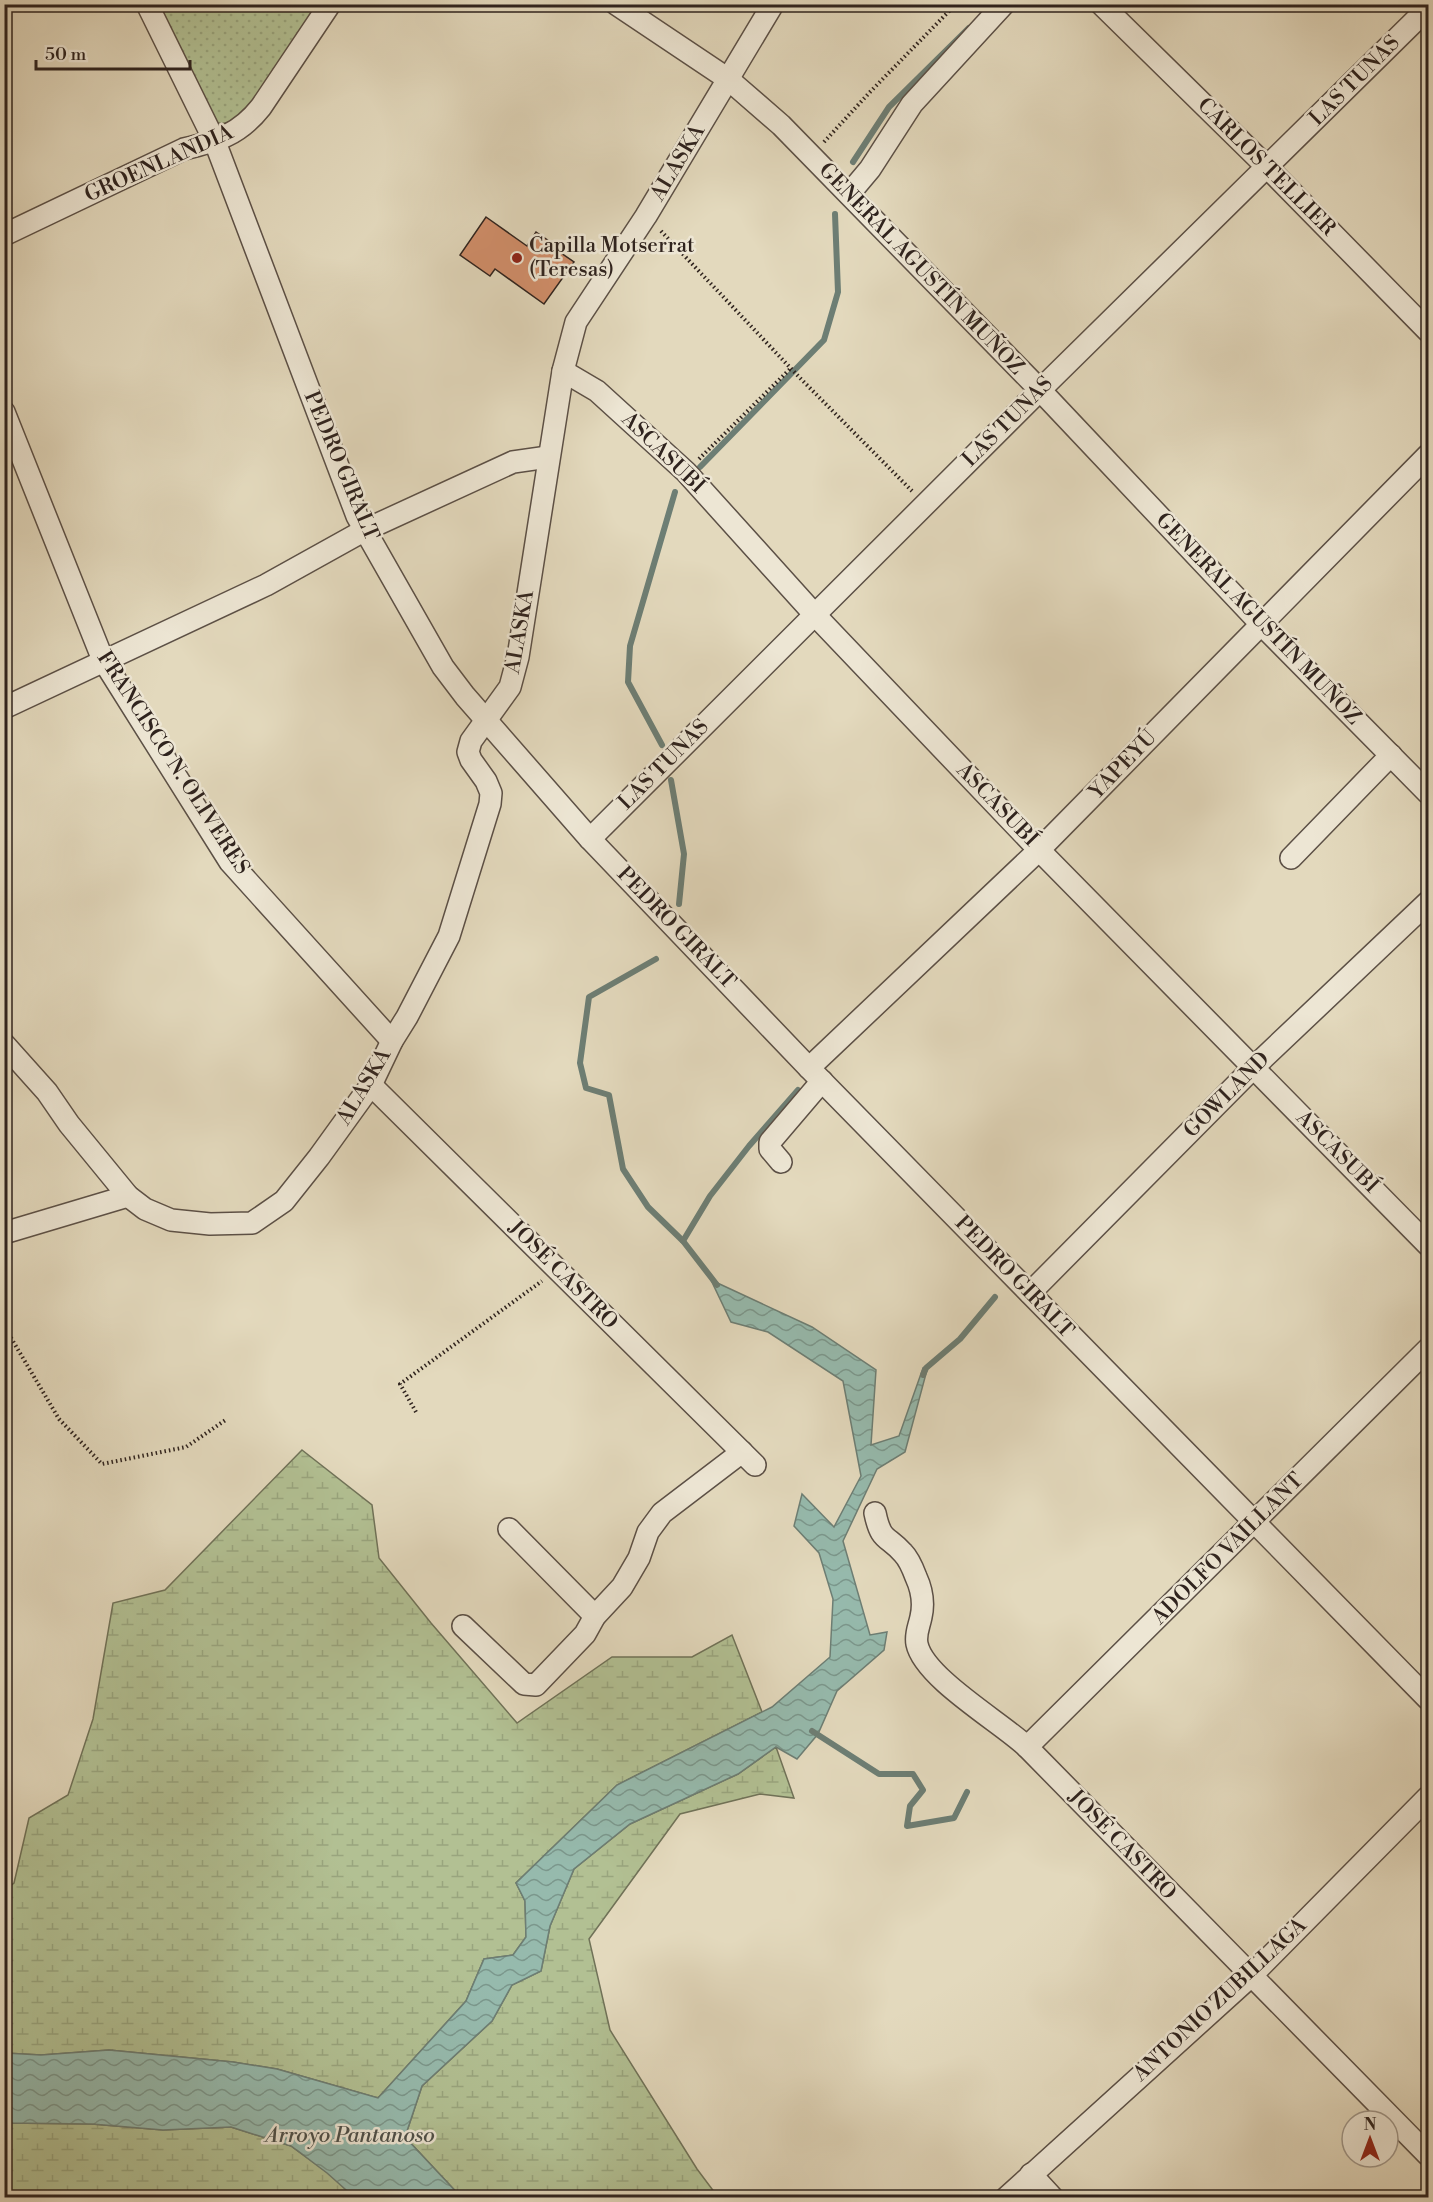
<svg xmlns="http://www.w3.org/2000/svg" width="1433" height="2202" font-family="'Libre Bodoni',serif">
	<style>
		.grass { fill: url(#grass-dots); stroke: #707258; stroke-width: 1.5 }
		.wetland { fill: url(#wetland-marsh); stroke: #707258; stroke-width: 1.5 }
		.water { fill: url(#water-waves); stroke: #6d7e74; stroke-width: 1.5 }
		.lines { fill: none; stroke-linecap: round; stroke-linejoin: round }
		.stream { stroke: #6d7e74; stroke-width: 6 }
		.building { fill: #d28f6b; stroke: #2f231e; stroke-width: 1.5 }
		.minor-casing { stroke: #5c5046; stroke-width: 24 }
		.path { stroke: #2f231e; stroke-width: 4; stroke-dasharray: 1.5 3; stroke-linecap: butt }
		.minor { stroke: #ede6d4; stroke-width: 21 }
		.poi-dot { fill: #8f2418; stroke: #ede6d4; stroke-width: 2 }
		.labels { text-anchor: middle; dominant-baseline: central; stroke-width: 5; stroke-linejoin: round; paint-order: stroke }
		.street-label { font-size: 21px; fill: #2f231e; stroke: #ede6d4 }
		.poi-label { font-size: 21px; fill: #2f231e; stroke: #ede6d4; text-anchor: start }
		.water-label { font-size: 22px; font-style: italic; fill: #4e5049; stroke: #ede6d4 }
	</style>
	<defs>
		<pattern id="grass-dots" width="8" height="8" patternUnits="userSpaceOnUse" patternTransform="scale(1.5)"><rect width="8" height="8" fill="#b2c093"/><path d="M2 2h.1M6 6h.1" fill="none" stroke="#99a57e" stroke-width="1.8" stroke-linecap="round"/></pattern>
		<pattern id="wetland-marsh" width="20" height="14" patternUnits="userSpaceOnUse" patternTransform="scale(1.5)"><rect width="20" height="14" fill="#b2c093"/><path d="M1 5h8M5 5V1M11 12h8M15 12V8" fill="none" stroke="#99a57e"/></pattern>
		<pattern id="water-waves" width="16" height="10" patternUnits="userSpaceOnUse" patternTransform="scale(1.5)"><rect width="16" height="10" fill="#96baad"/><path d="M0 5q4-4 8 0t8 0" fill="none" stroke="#7b978c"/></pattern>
	</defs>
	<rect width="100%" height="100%" fill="#e3d9bd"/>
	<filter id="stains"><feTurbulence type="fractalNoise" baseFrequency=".00333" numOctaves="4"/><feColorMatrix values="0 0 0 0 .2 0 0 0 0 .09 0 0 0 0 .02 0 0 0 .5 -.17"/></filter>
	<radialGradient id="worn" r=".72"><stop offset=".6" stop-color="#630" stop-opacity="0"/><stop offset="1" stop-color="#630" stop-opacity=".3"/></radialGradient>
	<path class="grass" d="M155,5H317L248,109C236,118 228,127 213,122Z"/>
	<g class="wetland">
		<polygon points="302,1450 372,1505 379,1558 431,1623 517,1723 612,1657 692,1657 732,1635 762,1712 617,1785 516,1883 525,1901 526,1937 513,1955 484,1959 466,2001 378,2098 277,2069 233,2062 109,2050 41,2055 5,2053 5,1890 14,1883 29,1818 68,1795 93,1719 113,1603 165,1590"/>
		<polygon points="776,1747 794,1798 760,1794 680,1814 589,1939 610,2030 697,2169 718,2197 461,2197 405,2137 422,2086 492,2021 512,1985 541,1971 550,1926 574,1869 630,1824 738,1774"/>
		<polygon points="4,2123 92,2124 163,2130 231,2127 291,2146 328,2173 354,2197 5,2197"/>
	</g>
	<polygon class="water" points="711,1280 812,1327 876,1370 871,1445 899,1436 923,1368 927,1370 905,1452 877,1469 843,1541 870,1635 887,1632 884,1650 837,1691 818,1734 797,1759 776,1747 738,1774 630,1824 574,1869 550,1926 541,1971 512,1985 492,2021 422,2086 405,2137 461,2197 354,2197 327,2173 291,2146 231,2127 163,2130 92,2124 5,2123 5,2053 41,2055 109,2050 233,2062 277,2069 378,2098 466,2001 484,1959 513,1955 526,1937 525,1901 516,1883 617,1785 772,1707 830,1657 833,1599 819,1553 794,1526 802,1494 834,1527 861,1476 843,1381 768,1332 731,1322"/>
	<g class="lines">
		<g class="stream">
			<polyline points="853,162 889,107 969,28"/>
			<polyline points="700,467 824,340 838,292 835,214"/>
			<polyline points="662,745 628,682 630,646 675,492"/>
			<polyline points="671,780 684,854 679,904"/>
			<polyline points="656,959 589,997 580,1063 586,1088 609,1095 623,1169 648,1207 683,1241 717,1285"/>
			<polyline points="683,1241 710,1196 749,1146 798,1090"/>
			<polyline points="923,1375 926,1368 960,1339 995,1297"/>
			<polyline points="812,1731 879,1774 913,1774 923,1790 910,1806 907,1826 954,1818 967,1792"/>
		</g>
	</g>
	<polygon class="building" points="486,217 527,246 536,232 549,241 548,244 574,262 544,304 495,269 490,276 460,255"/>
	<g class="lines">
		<g class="minor-casing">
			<g id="minor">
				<polyline points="147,4 215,142 357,516 443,667 465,696 590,839 809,1068 1428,1699"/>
				<polyline points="616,4 728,79 781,125 1040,390 1261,624 1428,793"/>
				<polyline points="1101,4 1268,168 1428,331"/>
				<polyline points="849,194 870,169 912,104 1004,4"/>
				<path d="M4,235L184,149C217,141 239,135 261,107L330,4"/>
				<polyline points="563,371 597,391 686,472 815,615 1039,850 1428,1245"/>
				<polyline points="4,412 103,660 230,862 392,1041"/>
				<polyline points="4,708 266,585 365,530 513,462 548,457"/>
				<polyline points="590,839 1040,390 1428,8"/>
				<polyline points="1291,858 1391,755"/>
				<polyline points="4,1044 47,1092 69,1124 128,1196 145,1209 171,1220 210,1224 252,1223 284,1201 319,1157 371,1085 392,1041 407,1017 449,936 490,804 491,793 486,781 471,760 468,752 471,741 510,687 518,657 563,371 576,322 646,216 773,4"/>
				<polyline points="809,1068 1039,850 1428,455"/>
				<polyline points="371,1085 755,1465"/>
				<polyline points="781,1162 770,1149 770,1142 822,1081"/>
				<polyline points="4,1233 128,1196"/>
				<polyline points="1030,1293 1254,1067 1428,902"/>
				<path d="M875,1513C881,1542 887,1535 903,1553C909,1559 913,1569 916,1577C922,1590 924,1604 921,1617C919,1627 915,1634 917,1644C924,1678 1002,1723 1027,1747L1428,2155"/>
				<polyline points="509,1529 595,1616"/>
				<polyline points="463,1626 524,1684 536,1685 585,1634 595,1616 622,1587 639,1558 648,1532 662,1513 742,1452"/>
				<polyline points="1027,1747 1428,1349"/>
				<polyline points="1031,2174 1053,2198"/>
				<polyline points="1006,2198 1251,1976 1428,1797"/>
			</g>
		</g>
		<g class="path">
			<polyline points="824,142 870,92 956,4"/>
			<polyline points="661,231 799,377 912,491"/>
			<polyline points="699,459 791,368"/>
			<polyline points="4,1326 59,1419 102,1464 186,1447 227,1419"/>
			<polyline points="416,1412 400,1384 542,1281"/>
		</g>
		<use href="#minor" class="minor"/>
	</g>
	<circle class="poi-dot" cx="517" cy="258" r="6"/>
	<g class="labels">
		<g class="street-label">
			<text transform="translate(1355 81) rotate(-45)">LAS TUNAS</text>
			<text transform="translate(678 163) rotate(-59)">ALASKA</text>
			<text transform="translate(159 164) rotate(-24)">GROENLANDIA</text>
			<text transform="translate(1266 167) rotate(45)">CARLOS TELLIER</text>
			<text transform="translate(921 269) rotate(46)">GENERAL AGUSTÍN MUÑOZ</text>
			<text transform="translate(1008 422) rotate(-45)">LAS TUNAS</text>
			<text transform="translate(663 453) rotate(44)">ASCASUBÍ</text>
			<text transform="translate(341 466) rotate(67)">PEDRO GIRALT</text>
			<text transform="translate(1258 619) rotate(46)">GENERAL AGUSTÍN MUÑOZ</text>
			<text transform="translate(520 632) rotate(-80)">ALASKA</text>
			<text transform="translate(173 763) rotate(57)">FRANCISCO N. OLIVERES</text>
			<text transform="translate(664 765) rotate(-45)">LAS TUNAS</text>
			<text transform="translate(1123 765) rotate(-46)">YAPEYÚ</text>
			<text transform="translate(997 805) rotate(46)">ASCASUBÍ</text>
			<text transform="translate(676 928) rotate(46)">PEDRO GIRALT</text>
			<text transform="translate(364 1087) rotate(-59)">ALASKA</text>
			<text transform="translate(1227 1095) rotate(-45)">GOWLAND</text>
			<text transform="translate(1337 1152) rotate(45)">ASCASUBÍ</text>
			<text transform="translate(563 1275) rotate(45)">JOSÉ CASTRO</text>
			<text transform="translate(1014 1277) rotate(46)">PEDRO GIRALT</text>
			<text transform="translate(1228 1549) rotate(-45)">ADOLFO VAILLANT</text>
			<text transform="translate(1122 1845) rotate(46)">JOSÉ CASTRO</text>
			<text transform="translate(1220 2000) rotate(-43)">ANTONIO ZUBILLAGA</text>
		</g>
		<g class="poi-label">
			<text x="529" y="246">Capilla Motserrat<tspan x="529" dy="24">(Teresas)</tspan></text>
		</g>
		<g class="water-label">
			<text x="350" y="2135">Arroyo Pantanoso</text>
		</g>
	</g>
	<rect width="1433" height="2202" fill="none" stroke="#e3d9bd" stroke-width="24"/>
	<rect x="6" y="6" width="1421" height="2190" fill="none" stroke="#2f231e" stroke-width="3"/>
	<rect x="12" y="12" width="1409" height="2178" fill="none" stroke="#2f231e" stroke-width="1.5"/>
	<g transform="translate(1370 2139)"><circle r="28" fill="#ede6d4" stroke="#a1988b" stroke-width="1.5"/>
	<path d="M0-4.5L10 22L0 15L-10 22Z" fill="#8f2418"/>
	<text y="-9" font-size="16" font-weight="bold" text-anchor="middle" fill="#2f231e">N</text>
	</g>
	<path d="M36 60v9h154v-9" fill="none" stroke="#2f231e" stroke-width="3"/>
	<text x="45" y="60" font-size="18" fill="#2f231e" stroke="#ede6d4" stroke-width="4.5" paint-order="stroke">50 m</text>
	<rect width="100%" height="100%" filter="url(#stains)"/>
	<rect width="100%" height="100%" fill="url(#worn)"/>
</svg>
